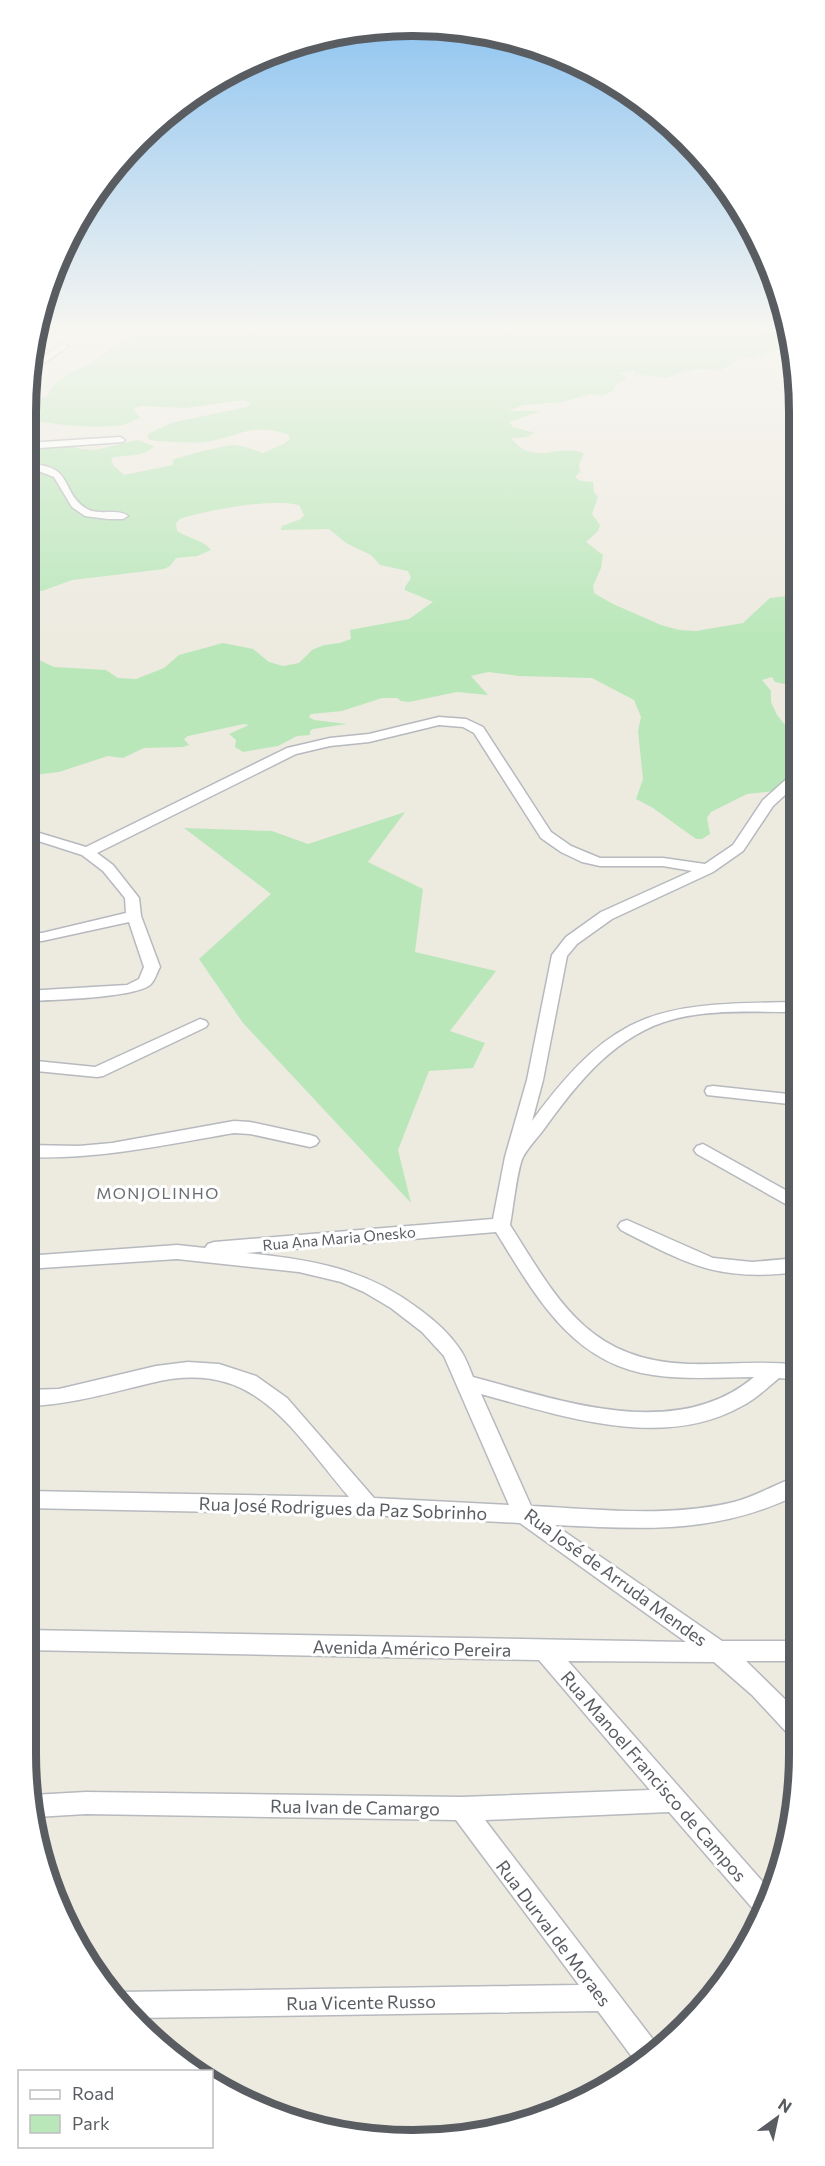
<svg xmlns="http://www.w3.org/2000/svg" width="825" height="2166" font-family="Commissioner,sans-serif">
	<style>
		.green { fill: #bae7ba }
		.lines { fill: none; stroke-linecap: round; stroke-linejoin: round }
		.minor-casing { stroke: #b6b9be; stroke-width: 3 }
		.minor { fill: #fff; fill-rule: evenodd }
		.labels { text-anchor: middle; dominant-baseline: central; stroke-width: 6; stroke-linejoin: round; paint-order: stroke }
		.street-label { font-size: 15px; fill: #595d62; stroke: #fff }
		.neighbourhood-label { font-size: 16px; letter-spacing: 1.5px; fill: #6a6f74; stroke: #fff }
		.near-street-label { font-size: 18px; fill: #595d62; stroke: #fff }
		.rim { fill: none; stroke: #595d62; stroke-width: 8 }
	</style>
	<rect width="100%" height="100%" fill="#edeae0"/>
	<g class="green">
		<path d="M143,331H788L792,345L752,358L738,356L736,362L721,370L697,369L665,378L634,374L635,370L619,373L627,378L615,385L614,390L603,396L592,394L561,402L523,405L508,411H541L509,422L513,427L535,433L526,437L511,438C532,467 557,443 584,453L579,464L580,472L575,477L580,481L593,482L594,492L598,497L592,514L600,525L598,531L586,542L603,555L601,568L593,586L594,593L613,604L661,625L679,630L696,631L743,623L770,598L797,595V681L784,684L775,682L772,677L762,680L771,691V702L777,715L785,725L797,727V806L775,791L747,794L711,812L707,818L710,834L702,839H696L653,808L636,799L643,779L638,731L641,717L634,700L592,678L519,676L488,672L471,676L488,695L457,692L409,702L401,701L397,698H382L342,711L311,714L309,717L314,720L347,724L313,729L310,731V735L297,736L278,746L243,752L235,747L236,740L229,734L249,725L244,724L188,736L184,739L189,745L183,747L144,748L123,758L108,756L59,772L26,776V654L54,667L106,670L118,678L136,679L164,668L179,655L223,643L253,649L269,662L283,666L299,663L312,650L324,645L340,643L351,639L350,630L409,619L433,602L405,590V587L411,578L408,571L380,565L371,555L346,543L329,529L281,530L282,526L301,519L304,515L299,505C273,498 206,510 180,519L176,523L177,531C188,538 203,540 211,550L197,556L176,558L170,566L164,569L72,580L42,591H26V465L37,462V455L26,450V445L57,441L80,449L95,450L138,440L154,446C144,458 125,454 111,458L113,465L124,475L173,465V460C181,456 226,445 235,445C244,446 254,450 263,453L284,444L290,439L289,435C251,421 238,438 205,442C194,443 183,442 172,442C163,441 157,442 148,439V434L171,423L247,407L251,403L243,400L186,408L139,406L133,410L140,418L123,425L99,427L65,425L41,422L32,414L26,412V406L47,396L53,386L69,373L92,363L109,350Z"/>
		<polygon points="405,812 368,862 423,889 415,952 496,971 450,1031 485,1043 473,1068 429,1071 398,1150 411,1203 243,1023 199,959 271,894 184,828 272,831 308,844"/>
	</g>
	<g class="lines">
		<g class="minor-casing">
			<g id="minor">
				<polygon points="62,344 69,346 31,372 32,364"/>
				<polygon points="120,437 125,440 123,442 26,449 26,443"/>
				<path d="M26,464C76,464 59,492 87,509C99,516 118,508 128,516L123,519H108L85,516L72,507L54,477L36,470H26Z"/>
				<path d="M439,717L466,719L483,727L551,832L571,846L600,858H663L705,864L733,845L763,800L792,774L797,773V784L773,806L743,851L713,872L612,919L577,944L567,956L543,1080L532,1121C617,1005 662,1004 798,1002V1012C757,1012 714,1009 674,1019C616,1034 578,1082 544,1129C538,1137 527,1149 523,1157C517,1169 513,1210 510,1225C558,1301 588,1360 688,1364C725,1365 762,1360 799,1365V1380L779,1378C767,1388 756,1399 742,1406C662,1451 562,1416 481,1394L531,1506C598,1509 668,1518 734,1502C757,1496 777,1483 799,1476V1494C716,1535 645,1529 555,1525L722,1641H799V1661H746L799,1713V1740L791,1737L752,1695L714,1662L568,1661L769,1889L758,1911L754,1910L669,1812L485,1820L658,2046L638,2065L598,2011L133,2018L121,2008L113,1994L119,1992L579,1985L456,1820L86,1814L36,1817L32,1795L86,1792L462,1797L650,1790L539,1660L26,1650V1630L686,1642L520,1523L369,1515L26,1508V1491L349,1497C290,1428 255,1357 151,1383C109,1393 69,1405 26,1406V1390L59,1389L156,1366L188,1362L219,1364L256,1376L287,1398L374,1498L509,1505L444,1356L422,1332L391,1308L364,1292L341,1282L299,1272L177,1259L26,1269V1256L177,1245L205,1248L208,1244L214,1242L493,1219L505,1157L527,1080L552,955L566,937L601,912L692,871L663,866H600L582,862L561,852L541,838L474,733L463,727L439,725L369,742L330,746L296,754L97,853L113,865L139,898L141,916L160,967C157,972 155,980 151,984C138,998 48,1000 26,1001V991L127,985L139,979L144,967L129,922L42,941H26V933H42L126,913L125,898L103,871L82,855L26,837V829L86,847L287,748L330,738L369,734ZM496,1232C535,1295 572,1364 653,1375C686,1380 720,1377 754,1377C676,1443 560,1400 473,1377C469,1367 465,1356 459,1348C449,1333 434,1320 419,1309C365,1268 312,1260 246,1253Z"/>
				<polygon points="200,1019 206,1021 208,1024 206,1027 103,1076 97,1077 26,1070 26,1060 95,1067"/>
				<polygon points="713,1086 798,1095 798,1105 707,1095 705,1091 707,1087"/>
				<path d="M234,1121L250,1122L310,1135L316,1137L319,1141L316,1145L310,1147L250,1134L234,1133C164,1145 97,1160 26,1157V1145L79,1146L112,1143Z"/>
				<polygon points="703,1144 798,1197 798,1211 697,1154 694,1150 697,1146"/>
				<path d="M627,1220L713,1258L752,1262L798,1258V1272C719,1282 689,1265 621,1230L618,1226L621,1222Z"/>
			</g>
		</g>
		<use href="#minor" class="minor"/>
	</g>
	<linearGradient id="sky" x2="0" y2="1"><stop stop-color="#8ac2f1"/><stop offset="0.52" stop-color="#f7f6f1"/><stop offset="1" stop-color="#f7f6f1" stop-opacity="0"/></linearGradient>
	<rect width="825" height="635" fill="url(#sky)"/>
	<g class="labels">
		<g class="street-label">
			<text transform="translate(339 1238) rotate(-5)">Rua Ana Maria Onesko</text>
		</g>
		<g class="neighbourhood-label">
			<text x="158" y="1192">MONJOLINHO</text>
		</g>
		<g class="near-street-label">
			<text transform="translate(343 1508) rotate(2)">Rua José Rodrigues da Paz Sobrinho</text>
			<text transform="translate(616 1577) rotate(36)">Rua José de Arruda Mendes</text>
			<text transform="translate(412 1648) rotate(1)">Avenida Américo Pereira</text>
			<text transform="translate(654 1776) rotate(49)">Rua Manoel Francisco de Campos</text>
			<text transform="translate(355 1807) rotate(1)">Rua Ivan de Camargo</text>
			<text transform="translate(554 1933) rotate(53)">Rua Durval de Moraes</text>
			<text transform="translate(361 2002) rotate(-1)">Rua Vicente Russo</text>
		</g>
	</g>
	<path d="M0 0H825V2166H0ZM412 36H413A376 376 0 0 1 789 412V1754A376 376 0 0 1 413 2130H412A376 376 0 0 1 36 1754V412A376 376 0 0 1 412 36Z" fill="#fff" fill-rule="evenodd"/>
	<path class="rim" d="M412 36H413A376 376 0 0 1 789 412V1754A376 376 0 0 1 413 2130H412A376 376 0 0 1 36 1754V412A376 376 0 0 1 412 36Z"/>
	<rect x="18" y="2070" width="195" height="78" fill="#ffffff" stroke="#bdbec0" stroke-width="1.5"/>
	<rect x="30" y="2090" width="30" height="9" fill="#ffffff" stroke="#bdbec0" stroke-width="1.5"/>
	<text x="72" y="2100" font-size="18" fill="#595d62">Road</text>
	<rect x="30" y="2115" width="30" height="18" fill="#bae7ba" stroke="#bdbec0" stroke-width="1.5"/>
	<text x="72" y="2130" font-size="18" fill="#595d62">Park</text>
	<g transform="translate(777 2118) rotate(33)" stroke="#ffffff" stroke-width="4.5" paint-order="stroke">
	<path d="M0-4.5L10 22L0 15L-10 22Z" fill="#595d62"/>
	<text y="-9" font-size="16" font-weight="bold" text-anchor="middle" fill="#595d62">N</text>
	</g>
</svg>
